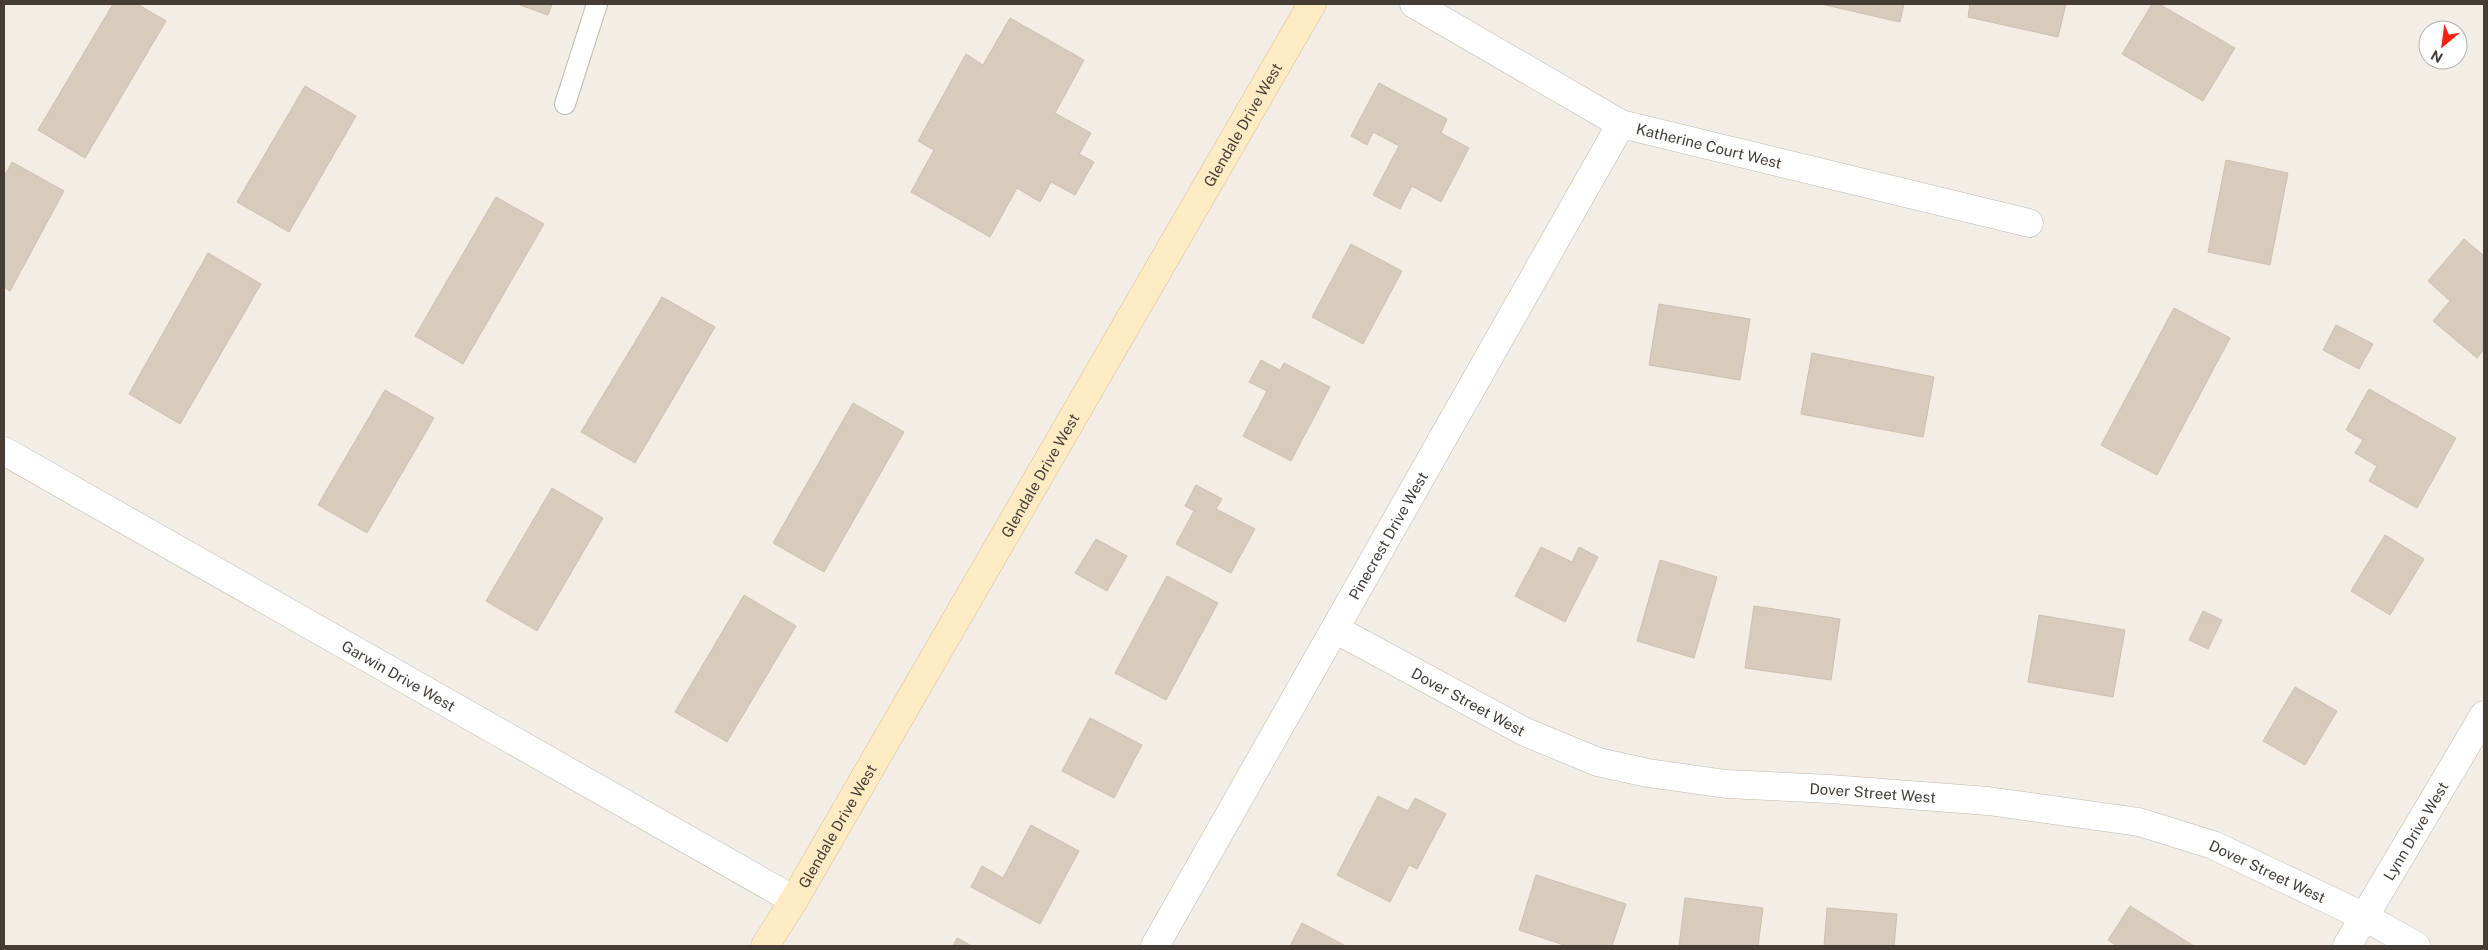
<svg xmlns="http://www.w3.org/2000/svg" width="2488" height="950" font-family="'Public Sans',sans-serif">
	<style>
		.building { fill: #d7cbbd; stroke: #cfbfad }
		.lines { fill: none; stroke-linecap: round; stroke-linejoin: round }
		.lane-casing { stroke: #c1b7aa; stroke-width: 22 }
		.street-casing { stroke: #c1b7aa; stroke-width: 29 }
		.secondary-casing { stroke: #d4bd94; stroke-width: 29 }
		.lane { stroke: #fff; stroke-width: 20 }
		.street { stroke: #fff; stroke-width: 28 }
		.secondary { stroke: #ffebc3; stroke-width: 28 }
		.labels { text-anchor: middle; dominant-baseline: central; stroke-width: 5; stroke-linejoin: round; paint-order: stroke }
		.street-label { font-size: 15px; fill: #453d35; stroke: #fff }
	</style>
	<rect width="100%" height="100%" fill="#f3ede5"/>
	<g class="building">
		<polygon points="113,4 137,4 166,21 85,158 38,130"/>
		<polygon points="517,4 552,4 548,15"/>
		<polygon points="1821,4 1904,4 1900,22"/>
		<polygon points="1970,4 2066,4 2058,37 1968,17"/>
		<polygon points="2152,4 2159,4 2235,48 2203,101 2122,54"/>
		<polygon points="1010,18 1084,60 1055,113 1091,133 1079,154 1094,162 1075,195 1051,182 1040,202 1017,188 990,237 911,192 934,150 918,141 966,54 983,65"/>
		<polygon points="1379,83 1447,119 1441,133 1469,148 1441,202 1412,186 1400,209 1373,195 1399,146 1373,132 1367,145 1351,136"/>
		<polygon points="305,86 356,116 289,232 237,202"/>
		<polygon points="2226,160 2288,173 2270,265 2208,252"/>
		<polygon points="12,162 64,191 10,291 4,287 4,177"/>
		<polygon points="496,197 544,224 463,364 415,336"/>
		<polygon points="2464,239 2484,256 2484,349 2477,358 2433,321 2450,301 2428,281"/>
		<polygon points="1351,244 1402,271 1363,344 1312,317"/>
		<polygon points="208,253 261,284 180,424 129,394"/>
		<polygon points="662,297 715,327 635,463 581,432"/>
		<polygon points="1659,304 1750,319 1740,380 1649,365"/>
		<polygon points="2174,308 2230,338 2157,475 2101,445"/>
		<polygon points="2336,325 2373,344 2359,369 2323,350"/>
		<polygon points="1812,353 1934,377 1923,437 1801,414"/>
		<polygon points="1261,360 1280,370 1284,363 1330,387 1291,461 1243,436 1267,391 1249,382"/>
		<polygon points="2369,389 2456,438 2417,508 2369,481 2377,466 2355,453 2363,440 2346,430"/>
		<polygon points="385,390 434,418 367,533 318,505"/>
		<polygon points="853,403 904,432 824,572 773,543"/>
		<polygon points="1196,485 1222,499 1216,509 1255,529 1231,573 1176,544 1194,511 1185,506"/>
		<polygon points="552,488 603,518 537,631 486,601"/>
		<polygon points="2385,535 2424,559 2390,615 2351,591"/>
		<polygon points="1096,539 1127,556 1107,591 1075,573"/>
		<polygon points="1541,547 1572,562 1579,547 1598,557 1565,622 1515,596"/>
		<polygon points="1660,560 1717,577 1694,658 1637,641"/>
		<polygon points="1167,576 1218,603 1166,700 1115,673"/>
		<polygon points="744,595 796,626 727,742 675,712"/>
		<polygon points="1754,606 1840,619 1831,680 1745,668"/>
		<polygon points="2203,611 2222,620 2208,649 2189,640"/>
		<polygon points="2039,615 2125,630 2113,697 2028,682"/>
		<polygon points="2295,687 2337,711 2305,765 2263,741"/>
		<polygon points="1090,718 1142,745 1114,798 1062,771"/>
		<polygon points="1378,796 1408,811 1415,798 1446,814 1417,869 1409,865 1390,902 1337,875"/>
		<polygon points="1031,825 1079,851 1040,924 971,887 982,866 1003,878"/>
		<polygon points="1536,875 1626,904 1612,946 1567,946 1519,930"/>
		<polygon points="1685,898 1763,908 1758,946 1679,946"/>
		<polygon points="2130,906 2194,946 2117,946 2108,940"/>
		<polygon points="1827,908 1897,914 1894,946 1824,946"/>
		<polygon points="1302,923 1346,946 1290,946"/>
		<polygon points="957,938 972,946 953,946"/>
	</g>
	<g class="lines">
		<g class="lane-casing">
			<polyline id="lane" points="565,104 597,4"/>
		</g>
		<g class="street-casing">
			<g id="street">
				<path id="s1" d="M1414,4L1621,124L2029,223"/>
				<path id="s2" d="M4,451L794,900"/>
				<path id="s3" d="M1335,629L1525,732L1598,762L1648,773L1726,784L1830,789L1988,801L2139,822L2213,845L2365,917L2416,946"/>
				<path id="s4" d="M1155,946L1621,124"/>
				<path id="s5" d="M2347,946L2484,715"/>
			</g>
		</g>
		<g class="secondary-casing">
			<g id="secondary">
				<path id="s6" d="M765,946L794,900L1312,4"/>
			</g>
		</g>
		<use href="#lane" class="lane"/>
		<use href="#street" class="street"/>
		<use href="#secondary" class="secondary"/>
	</g>
	<g class="labels">
		<g class="street-label">
			<text stroke="none"><textPath href="#s6" startOffset="950">Glendale Drive West</textPath></text>
			<text stroke="none"><textPath href="#s1" startOffset="330">Katherine Court West</textPath></text>
			<text stroke="none"><textPath href="#s6" startOffset="545">Glendale Drive West</textPath></text>
			<text stroke="none"><textPath href="#s4" startOffset="472">Pinecrest Drive West</textPath></text>
			<text stroke="none"><textPath href="#s2" startOffset="454">Garwin Drive West</textPath></text>
			<text stroke="none"><textPath href="#s3" startOffset="152">Dover Street West</textPath></text>
			<text stroke="none"><textPath href="#s3" startOffset="572">Dover Street West</textPath></text>
			<text stroke="none"><textPath href="#s6" startOffset="140">Glendale Drive West</textPath></text>
			<text stroke="none"><textPath href="#s5" startOffset="134">Lynn Drive West</textPath></text>
			<text stroke="none"><textPath href="#s3" startOffset="978">Dover Street West</textPath></text>
		</g>
	</g>
	<rect width="2488" height="950" fill="none" stroke="#453d35" stroke-width="10"/>
	<g transform="translate(2443 45) rotate(209)"><circle r="24" fill="#ffffff" stroke="#b5b1ae"/>
	<path d="M0-4L9 19L0 12L-9 19Z" fill="#fd2112"/>
	<text y="-8" font-size="14" font-weight="bold" text-anchor="middle" fill="#453d35">N</text>
	</g>
</svg>
